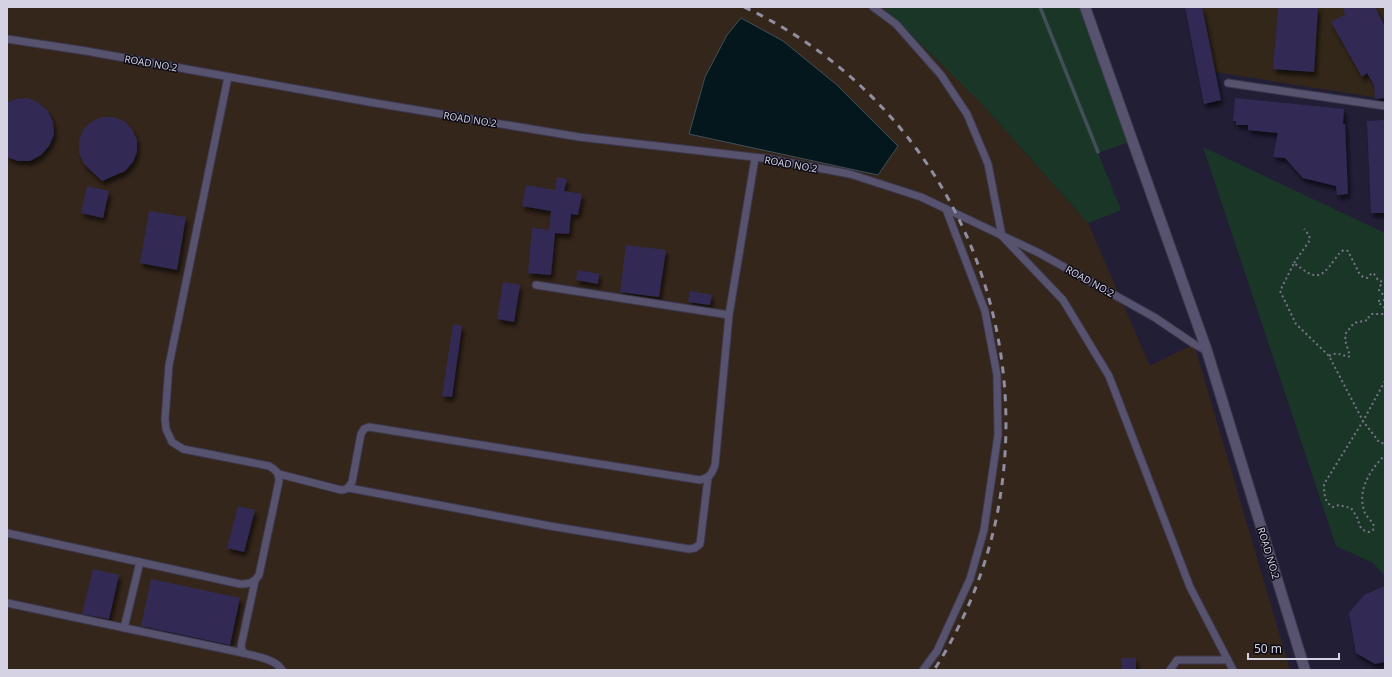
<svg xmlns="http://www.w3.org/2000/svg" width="1392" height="677" font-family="'Noto Sans',sans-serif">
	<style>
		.industrial { fill: #35261b }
		.education { fill: #332719 }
		.green { fill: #193626 }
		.water { fill: #03171d; stroke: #424f58 }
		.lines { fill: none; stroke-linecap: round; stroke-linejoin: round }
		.stream { stroke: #424f58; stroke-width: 3.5 }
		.building { fill: #302b55; filter: url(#shadow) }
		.service-casing { stroke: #3c384d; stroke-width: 9 }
		.minor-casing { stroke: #3c384d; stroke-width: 12 }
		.path { stroke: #777388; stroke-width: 2; stroke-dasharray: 2 3; stroke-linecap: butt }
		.service { stroke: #57536e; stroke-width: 7 }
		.minor { stroke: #57536e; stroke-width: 10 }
		.rail { stroke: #918ea1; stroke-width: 3; stroke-dasharray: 7 7; stroke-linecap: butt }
		.labels { text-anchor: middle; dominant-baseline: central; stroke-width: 3; stroke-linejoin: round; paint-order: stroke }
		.street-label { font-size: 10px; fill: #d4d2e3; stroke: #0c0a14 }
	</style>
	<defs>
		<filter id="shadow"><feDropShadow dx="2.5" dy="4.5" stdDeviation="2" flood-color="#0009"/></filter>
	</defs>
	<rect width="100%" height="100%" fill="#221e36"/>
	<polygon class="industrial" points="7,7 883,7 981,103 1088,223 1150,366 1194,344 1290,670 7,670"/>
	<polygon class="education" points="1190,7 1385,7 1385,99 1209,71"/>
	<g class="green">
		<polygon points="883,7 1085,7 1133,141 1098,153 1121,210 1088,223 981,103"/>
		<polygon points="1203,147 1385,233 1385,576 1373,563 1336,546"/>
	</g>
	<polygon class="water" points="741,18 783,41 837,85 898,146 878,175 689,134 705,77 727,35"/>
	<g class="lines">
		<polyline class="stream" points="1040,7 1098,152"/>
	</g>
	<g class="building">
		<polygon points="1185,7 1202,7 1221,100 1204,104"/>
		<polygon points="1278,7 1318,7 1314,72 1273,69"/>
		<polygon points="1343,7 1375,7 1385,27 1385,98 1375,99 1374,85 1367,73 1362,77 1331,22 1345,15"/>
		<polygon points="28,98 39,103 48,111 53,122 54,135 49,146 41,155 30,161 18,161 7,157 7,103 15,99"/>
		<polygon points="1235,98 1344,109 1343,124 1345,124 1348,194 1337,195 1336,186 1303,178 1285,158 1273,157 1278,133 1248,130 1248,125 1236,125 1236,121 1233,121"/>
		<polygon points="102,117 113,117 124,121 132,129 137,140 137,152 133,162 125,171 102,181 84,164 79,153 79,141 83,130 91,122"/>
		<polygon points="1385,120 1385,213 1371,213 1367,121"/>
		<polygon points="557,177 567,179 564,191 582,194 578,215 571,214 569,234 555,233 551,275 528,273 532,228 549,230 551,211 522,206 526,185 555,190"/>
		<polygon points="87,186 109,191 103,218 81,213"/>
		<polygon points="149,211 186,217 177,270 140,263"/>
		<polygon points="626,245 666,250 659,297 620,292"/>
		<polygon points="578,270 599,274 598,284 576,280"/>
		<polygon points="503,282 520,285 514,322 497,319"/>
		<polygon points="690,291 712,295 710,305 688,302"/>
		<polygon points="453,324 462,326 452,397 442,396"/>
		<polygon points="238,506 255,510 244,552 227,548"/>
		<polygon points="93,569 119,575 109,619 82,614"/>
		<polygon points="151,579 240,598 230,645 141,626"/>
		<polygon points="1385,586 1385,662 1375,664 1356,653 1349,613 1364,595"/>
		<polygon points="1121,658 1136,658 1136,670 1122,670"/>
	</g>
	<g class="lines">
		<g class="service-casing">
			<g id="service">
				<polyline points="873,7 896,24 941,75 967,114 988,164 1002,236 1063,300 1109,376 1190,587 1233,670"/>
				<polyline points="7,39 86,51 369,102 579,137 770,159 850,174 921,197 1039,253 1154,317 1194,344 1207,351"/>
				<polyline points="1228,83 1385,106"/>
				<polyline points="536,285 729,315"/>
				<path d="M279,474L341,490C347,490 349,487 352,482L361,434L364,429L369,427L700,480C709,478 712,474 715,465L729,315L755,158"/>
				<polyline points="349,488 550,526 689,549 695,548 700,544 708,478"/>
				<path d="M7,533L240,584C249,584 254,583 259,575L279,481C279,473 276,470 269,466L183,449L172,442L166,429L165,419L169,365L228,77"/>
				<path d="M255,581L241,646L243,653C255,656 276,659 282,670"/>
				<polyline points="7,603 243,653"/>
				<polyline points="124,628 140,562"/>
				<polyline points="923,670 937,651 970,579 984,530 998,435 997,375 985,311 946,209"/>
				<polyline points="1170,670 1177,660 1228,660"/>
			</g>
		</g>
		<g class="minor-casing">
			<polyline id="minor" points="1085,7 1207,351 1305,670"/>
		</g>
		<g class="path">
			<polyline points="1294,263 1310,240 1309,235 1304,229"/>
			<path d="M1385,299V297L1379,290L1380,286L1382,284L1381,281L1378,280L1374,274L1372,273L1367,278L1363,277L1359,273L1348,251L1344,250C1340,252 1338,255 1335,259C1319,282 1314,278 1294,263L1280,291L1296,324L1329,356L1363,421L1379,442L1385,444"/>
			<polyline points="1385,300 1378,301 1379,303 1385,308"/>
			<path d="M1329,356C1336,352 1340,354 1348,357L1350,356L1345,340L1346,333L1354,323L1368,320L1369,316L1372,314H1385"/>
			<path d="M1385,381L1363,421L1324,484C1324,493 1324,502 1333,507L1339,505L1351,508C1353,511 1355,514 1357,517C1360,525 1359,530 1369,532L1373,530L1374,526C1372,521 1367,517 1365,513C1356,491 1370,470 1385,455"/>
		</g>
		<use href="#service" class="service"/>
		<use href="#minor" class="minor"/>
		<path class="rail" d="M744,7C936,97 1038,308 997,515C986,569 964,624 934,670"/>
	</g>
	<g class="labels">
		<g class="street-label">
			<text transform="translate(151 63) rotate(10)">ROAD NO.2</text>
			<text transform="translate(470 119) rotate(9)">ROAD NO.2</text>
			<text transform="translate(791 164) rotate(10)">ROAD NO.2</text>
			<text transform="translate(1090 281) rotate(29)">ROAD NO.2</text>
			<text transform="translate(1269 553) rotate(73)">ROAD NO.2</text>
		</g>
	</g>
	<rect width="1392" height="677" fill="none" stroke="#d4d2e3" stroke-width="16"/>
	<path d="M1248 653v6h91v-6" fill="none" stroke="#d4d2e3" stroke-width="2"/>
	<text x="1254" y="653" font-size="12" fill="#d4d2e3" stroke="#0c0a14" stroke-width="3" paint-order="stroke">50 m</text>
</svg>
